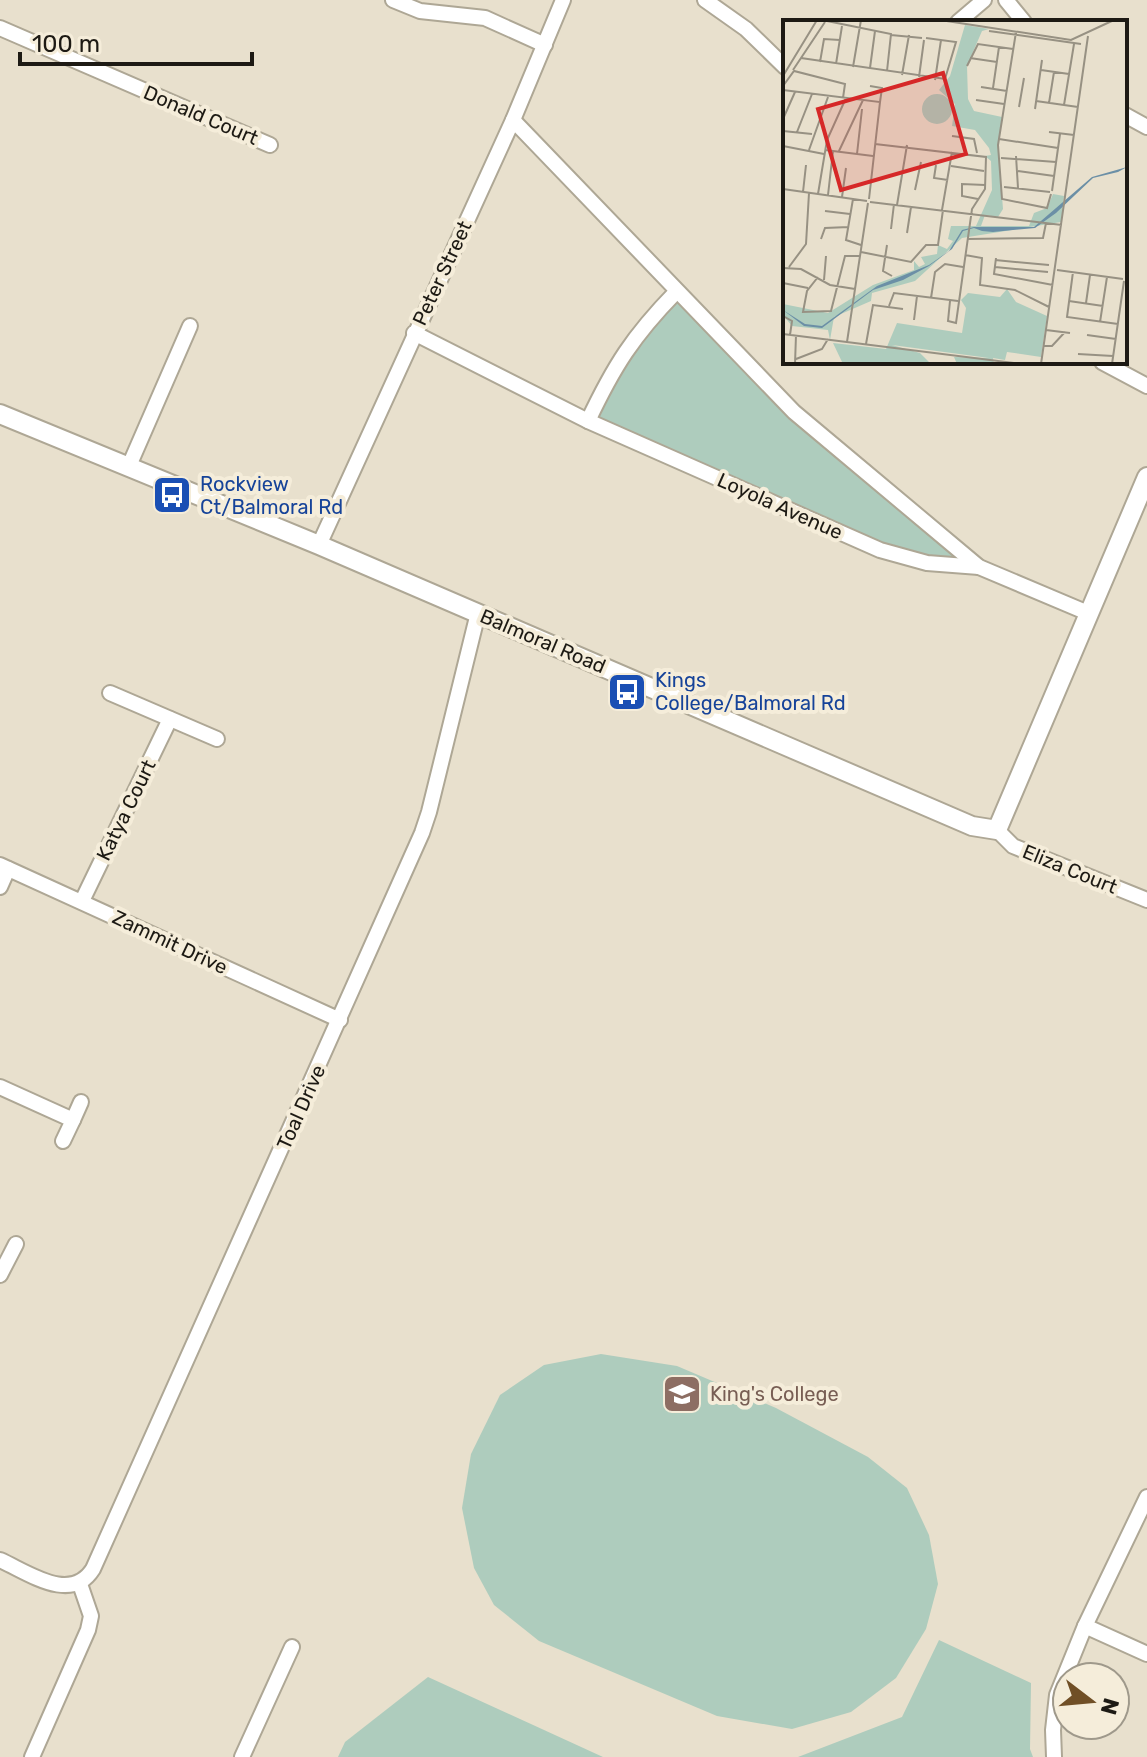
<svg xmlns="http://www.w3.org/2000/svg" width="1147" height="1757" font-family="Rubik,sans-serif">
	<style>
		.green { fill: #aeccbd }
		.lines { fill: none; stroke-linecap: round; stroke-linejoin: round }
		.street-casing { stroke: #aea795; stroke-width: 18 }
		.secondary-casing { stroke: #aea795; stroke-width: 22 }
		.street { stroke: #fff; stroke-width: 14 }
		.secondary { stroke: #fff; stroke-width: 18 }
		.labels { text-anchor: middle; dominant-baseline: central; stroke-width: 8; stroke-linejoin: round; paint-order: stroke }
		.street-label { font-size: 20px; fill: #1d1a14; stroke: #f5edda }
		.transit-label { font-size: 20px; fill: #164399; stroke: #f5edda; text-anchor: start }
		.education-label { font-size: 20px; fill: #785e54; stroke: #f5edda; text-anchor: start }
		.inset-road { fill: none; stroke: #979183; stroke-width: 2 }
		.view { fill: #d62828; fill-opacity: 0.15; stroke: #d62828; stroke-width: 4 }
		.inset-edge { fill: none; stroke: #1d1a14; stroke-width: 4 }
	</style>
	<rect width="100%" height="100%" fill="#e8e0cd"/>
	<g class="green">
		<polygon points="676,292 794,412 979,567 927,563 588,421 612,372"/>
		<polygon points="601,1354 677,1366 776,1408 868,1457 907,1488 929,1535 938,1584 926,1629 896,1678 851,1712 792,1729 717,1716 539,1641 494,1605 474,1568 462,1508 471,1454 500,1395 544,1365"/>
		<polygon points="939,1640 1031,1683 1030,1749 1033,1757 798,1757 902,1717"/>
		<polygon points="428,1677 603,1757 338,1757 345,1742"/>
	</g>
	<g class="lines">
		<g class="street-casing">
			<g id="street">
				<polyline points="393,0 420,11 485,18 545,45"/>
				<polyline points="705,0 746,29 785,67"/>
				<polyline points="1006,0 1024,22"/>
				<polyline points="958,22 984,0"/>
				<polyline points="0,28 270,145"/>
				<polyline points="1125,115 1147,127"/>
				<polyline points="513,120 794,412 979,567 1088,613"/>
				<polyline points="414,333 588,421 880,550 927,563 979,567"/>
				<polyline points="1102,362 1147,386"/>
				<path d="M588,421C614,366 633,336 676,292"/>
				<polyline points="129,466 190,326"/>
				<polyline points="319,545 513,120 563,0"/>
				<polyline points="110,693 217,739"/>
				<polyline points="997,830 1013,846 1147,900"/>
				<polyline points="0,865 340,1020"/>
				<polyline points="0,887 8,869"/>
				<polyline points="82,901 170,719"/>
				<polyline points="0,1087 73,1120 63,1141"/>
				<polyline points="73,1120 81,1102"/>
				<polyline points="0,1275 16,1244"/>
				<path d="M0,1560C29,1573 71,1604 93,1569L422,833L429,812L478,613"/>
				<polyline points="1085,1626 1147,1654"/>
				<polyline points="32,1757 88,1630 91,1616 80,1584"/>
				<polyline points="242,1757 292,1647"/>
				<polyline points="1054,1757 1053,1730 1057,1695 1085,1626 1147,1497"/>
			</g>
		</g>
		<g class="secondary-casing">
			<polyline id="secondary" points="0,414 319,545 972,826 997,830 1147,477"/>
		</g>
		<use href="#street" class="street"/>
		<use href="#secondary" class="secondary"/>
	</g>
	<defs>
		<g id="bus-square" transform="scale(2)"><rect x="-9" y="-9" width="18" height="18" rx="4" fill="#1a4fb4" stroke="#f5edda"/><path d="M-5-6H5V4H4V6H2V4H-2V6H-4V4H-5ZM-3.5-4V0h7V-4ZM-3.5 1.2v1.5H-2V1.2ZM2 1.2v1.5H3.5V1.2Z" fill="#fff"/></g>
		<g id="school-square" transform="scale(2)"><rect x="-9" y="-9" width="18" height="18" rx="4" fill="#8d6e63" stroke="#f5edda"/><path d="M0-5L7-2L0 1L-7-2ZM-4 1L0 2.5L4 1V4Q0 6-4 4Z" fill="#fff"/></g>
	</defs>
	<g fill-rule="evenodd">
		<use href="#bus-square" x="172" y="495"/>
		<use href="#bus-square" x="627" y="692"/>
		<use href="#school-square" x="682" y="1394"/>
	</g>
	<g class="labels">
		<g class="street-label">
			<text transform="translate(201 115) rotate(23)">Donald Court</text>
			<text transform="translate(442 273) rotate(-65)">Peter Street</text>
			<text transform="translate(780 506) rotate(24)">Loyola Avenue</text>
			<text transform="translate(543 641) rotate(23)">Balmoral Road</text>
			<text transform="translate(126 810) rotate(-64)">Katya Court</text>
			<text transform="translate(1070 869) rotate(22)">Eliza Court</text>
			<text transform="translate(170 942) rotate(25)">Zammit Drive</text>
			<text transform="translate(301 1107) rotate(-66)">Toal Drive</text>
		</g>
		<g class="transit-label">
			<text x="200" y="484">Rockview<tspan x="200" dy="23">Ct/Balmoral Rd</tspan></text>
			<text x="655" y="680">Kings<tspan x="655" dy="23">College/Balmoral Rd</tspan></text>
		</g>
		<g class="education-label">
			<text x="710" y="1394">King's College</text>
		</g>
	</g>
	<g transform="translate(783 20)">
		<rect width="344" height="344" fill="#e8e0cd"/>
		<path d="M182,5L206,9L199,11L184,46L185,79L191,91L219,97L215,126L220,189L215,197L202,195L198,206H246L251,193L264,188L270,174L281,176L278,202L179,218L132,261L89,273L88,281L51,297L47,320L45,310L9,306L0,295V284L45,293L90,265L131,250V241L136,247L142,244L138,237L154,234L155,225L164,229L170,221L165,219L168,206H193L209,170L208,141L202,136L208,135L206,128L192,110L169,106L172,84L156,70L167,56ZM139 89a15 15 0 1 1 30 0a15 15 0 1 1-30 0ZM224,269L233,282L264,296L258,337L224,332L222,340L210,338L211,344H174L171,337L206,338L109,325L137,333L148,344H60L50,323L103,329L114,303L179,313L183,288L178,280L185,273L217,277Z" fill="#aeccbd"/>
		<path d="M344,147L335,152L310,158L273,193L252,208L210,212L199,211L191,208L180,211L169,229L146,246L120,260L90,270L39,308L21,306L0,290L22,304L39,306L94,266L146,245L166,231L179,210L191,207H251L309,157Z" fill="#6b8fa6"/>
		<path class="inset-road" d="M157,0L288,20L331,0M44,1L108,14L104,51M206,11L298,24M233,12L215,125L219,179L264,188L268,174M108,15L139,18M18,38L162,59L173,22L143,18M187,38L214,42M37,42L41,19L57,20M53,44L59,6M184,46L195,24L230,29M70,47L78,0M87,48L92,11M10,50L42,2M258,50L286,54M119,55L126,15M0,56L34,0M136,57L141,20M152,60L158,20M0,66L11,51L62,64L60,78M87,66L99,68L97,82M198,67L224,71M210,68L216,27M0,70L97,82L86,179M193,80L221,84M253,81L295,87M266,83L271,52M281,85L291,24M236,87L241,58M252,89L259,40M0,99L12,72M0,111L29,114M14,112L29,74M266,112L291,115M169,116L191,119L194,133M216,119L275,128M92,124L203,137L202,169L189,189L173,303L165,301L167,281M0,126L41,134M26,130L45,77M42,130L90,136M56,131L80,80M74,134L79,89M233,136L235,168M218,138L273,142M153,145L151,158L165,160M168,146L201,151M235,151L271,156M221,167L267,172M0,169L84,181M132,170L138,142M269,171L277,114M20,172L23,145M35,174L44,120L63,78M45,175L50,131M59,177L63,148M70,179L63,220L78,225M195,179L179,176V164L202,165M87,182L279,205M114,185L124,125M159,190L169,132M42,191L67,194M108,209L111,184M124,213L128,187M38,219L42,208L66,207M184,219L260,218L263,203M104,225L100,251L109,256M78,232L128,242L143,225H155L160,190M182,235L199,238L197,265L232,270L266,287M213,238L211,254L270,265M212,240L266,245M6,247L23,224L26,173M212,247L265,252M0,248L18,249L47,265L72,269M274,250L340,259M290,252L284,297L335,304M35,257L24,271L20,292L48,291L62,236H77M41,260L43,236M0,263L25,268M148,278L152,252L162,244L180,247M286,281L320,286M303,283L307,255M106,286L111,273L175,281M0,296L9,301L7,315M131,300L134,276M317,302L324,257M263,310L287,313M0,314L239,344M304,315L333,319M64,322L85,183M83,324L90,285L120,289M261,326H269L282,312M295,334L330,336M13,339L39,329L45,319M12,344L13,315M258,344L305,16M329,344L341,261"/>
		<path class="view" d="M160,53L183,134L58,170L35,89Z"/>
		<rect width="344" height="344" class="inset-edge"/>
	</g>
	<g transform="translate(1091 1701) rotate(106)"><circle r="38" fill="#f5edda" stroke="#9f998b" stroke-width="2"/>
	<path d="M0-6L14 30L0 20L-14 30Z" fill="#704f26"/>
	<text y="-12" font-size="22" font-weight="bold" text-anchor="middle" fill="#1d1a14">N</text>
	</g>
	<path d="M20 52v12h232v-12" fill="none" stroke="#1d1a14" stroke-width="4"/>
	<text x="32" y="52" font-size="24" fill="#1d1a14" stroke="#f5edda" stroke-width="6" paint-order="stroke">100 m</text>
</svg>
